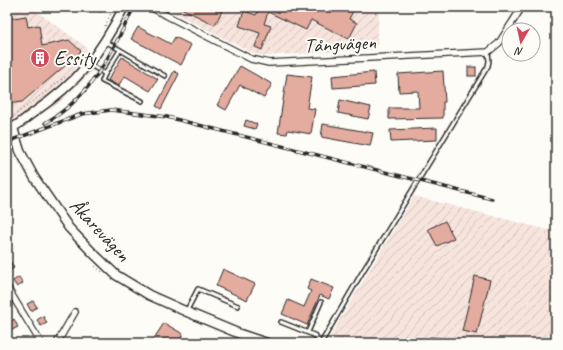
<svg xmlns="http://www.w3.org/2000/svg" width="563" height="350" font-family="Caveat,sans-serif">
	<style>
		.industrial { fill: url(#industrial-furrows) }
		.building { fill: #e4ab9f; stroke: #2b2b2b }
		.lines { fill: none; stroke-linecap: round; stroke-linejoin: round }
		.lane-casing { stroke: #2b2b2b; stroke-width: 6 }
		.street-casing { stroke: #2b2b2b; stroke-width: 8 }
		.secondary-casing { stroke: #2b2b2b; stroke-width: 11 }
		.path { stroke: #2b2b2b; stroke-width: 1; stroke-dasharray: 1 3; stroke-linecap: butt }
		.lane { stroke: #fdfcf7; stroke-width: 3 }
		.street { stroke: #fdfcf7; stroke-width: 5.5 }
		.secondary { stroke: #fdfcf7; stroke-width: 8 }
		.rail-casing { stroke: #2b2b2b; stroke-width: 3.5 }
		.rail { stroke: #fdfcf7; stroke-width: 2; stroke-dasharray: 6; stroke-linecap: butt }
		.labels { text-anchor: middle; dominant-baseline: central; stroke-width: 4; stroke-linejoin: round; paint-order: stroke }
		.street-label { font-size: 20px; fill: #2b2b2b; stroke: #fdfcf7 }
		.poi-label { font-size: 20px; fill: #2b2b2b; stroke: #fdfcf7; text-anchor: start }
	</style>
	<defs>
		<pattern id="industrial-furrows" width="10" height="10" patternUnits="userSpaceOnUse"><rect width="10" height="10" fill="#f6e4dd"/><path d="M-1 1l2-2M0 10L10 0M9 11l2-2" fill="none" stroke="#d3c4be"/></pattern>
	</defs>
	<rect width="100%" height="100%" fill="#fdfcf7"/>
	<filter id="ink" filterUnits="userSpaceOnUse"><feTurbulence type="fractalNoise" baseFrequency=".025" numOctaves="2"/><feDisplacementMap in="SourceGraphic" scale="8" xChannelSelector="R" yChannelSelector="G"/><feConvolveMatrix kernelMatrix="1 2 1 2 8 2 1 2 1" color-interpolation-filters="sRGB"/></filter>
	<g filter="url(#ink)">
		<g class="industrial">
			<polygon points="7,7 31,7 86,47 95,69 60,102 28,123 7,133"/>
			<polygon points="163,7 379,7 377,49 264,56 255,54"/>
			<polygon points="414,196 556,232 556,343 326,343"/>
		</g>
		<g class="building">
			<polygon points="76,7 103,7 100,12 91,7 88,13"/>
			<polygon points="179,7 224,7 215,25"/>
			<polygon points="259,7 355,7 349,19 357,23 349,39 311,20 306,30 268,12 264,24 271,26 262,50 255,47 260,33 239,26 244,11 256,15 260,8"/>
			<polygon points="26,16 28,27 39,25 42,46 69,40 81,51 66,65 22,102 7,104 7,19"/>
			<polygon points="138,27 171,44 175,37 191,45 181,65 131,39"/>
			<polygon points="122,57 158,79 150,91 125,76 118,86 108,80"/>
			<polygon points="240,66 272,84 264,98 240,85 226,110 217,105"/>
			<rect x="468" y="67" width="8" height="9"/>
			<polygon points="174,71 179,74 161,109 156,106"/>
			<polygon points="443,71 445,102 443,102 443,118 389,119 389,108 419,108 418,91 399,92 398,74"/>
			<polygon points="374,72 375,85 333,88 332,76"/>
			<polygon points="287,74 312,77 307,108 315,109 311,134 288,130 287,134 278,133"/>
			<polygon points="340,100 371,107 368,119 338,113"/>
			<polygon points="246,120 257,124 255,129 244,126"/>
			<polygon points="323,124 373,133 370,146 321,137"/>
			<polygon points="437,128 437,140 391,142 390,130"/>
			<polygon points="445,221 454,238 437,246 428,229"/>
			<polygon points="7,256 14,268 7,272"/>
			<polygon points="223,269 255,284 247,300 216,286"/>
			<polygon points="475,276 490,280 477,334 462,331"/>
			<polygon points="19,277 23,283 17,287 13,281"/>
			<polygon points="311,279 334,288 329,299 320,295 307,325 282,314 288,300 304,307 311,291 307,289"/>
			<polygon points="33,301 37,307 31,311 27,304"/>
			<polygon points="43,316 47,323 41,326 37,320"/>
			<polygon points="14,319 18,327 12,330 8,323"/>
			<polygon points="164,323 183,334 178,343 151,343"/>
			<polygon points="430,337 459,340 459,343 430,343"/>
		</g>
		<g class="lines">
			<g class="lane-casing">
				<g id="lane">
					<polyline points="105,41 165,76"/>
					<polyline points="89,64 105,74 102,81 142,101"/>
					<polyline points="105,74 120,50"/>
					<polyline points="187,310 198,289 238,306"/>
					<polyline points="281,322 316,336 320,343"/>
					<polyline points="308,332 321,302"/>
					<polyline points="321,343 363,271 488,66 489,61 488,52"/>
				</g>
			</g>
			<g class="street-casing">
				<g id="street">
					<polyline points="150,7 251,59 269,63 488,52 499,43 522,7"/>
					<polyline points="7,287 41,343"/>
					<polyline points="57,343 75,312"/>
				</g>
			</g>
			<g class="secondary-casing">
				<g id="secondary">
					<polyline points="13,128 20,151 34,177 69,228 93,253 116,275 149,295 187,312 240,334 267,343"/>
					<path d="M7,130C17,127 24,119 33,113C78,82 99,56 124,7"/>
				</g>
			</g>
			<g class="path">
				<polyline points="105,26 114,7"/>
				<polyline points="7,121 65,77"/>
				<polyline points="7,147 16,159"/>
				<polyline points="95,266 102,272"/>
			</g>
			<use href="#lane" class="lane"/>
			<use href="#street" class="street"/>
			<use href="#secondary" class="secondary"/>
			<g class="rail-casing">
				<g id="rail">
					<path d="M45,123C93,96 111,53 134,7"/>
					<polyline points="7,142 82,114 111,110 167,117 492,199"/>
				</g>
			</g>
			<use href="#rail" class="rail"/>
		</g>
	</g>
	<defs>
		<g id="building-disc" transform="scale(1)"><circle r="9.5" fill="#d1495b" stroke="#fdfcf7"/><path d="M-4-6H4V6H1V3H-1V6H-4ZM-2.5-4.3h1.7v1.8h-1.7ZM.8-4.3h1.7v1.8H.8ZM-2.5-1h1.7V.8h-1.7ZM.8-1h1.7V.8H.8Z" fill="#fff"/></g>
	</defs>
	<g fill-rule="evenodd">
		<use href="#building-disc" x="40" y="58"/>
	</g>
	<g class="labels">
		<g class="street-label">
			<text transform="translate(340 44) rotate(-3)">Tångvägen</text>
			<text transform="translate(100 230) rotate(47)">Åkarevägen</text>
		</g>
		<g class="poi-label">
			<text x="54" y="58">Essity</text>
		</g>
	</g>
	<rect width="563" height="350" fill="none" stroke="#fdfcf7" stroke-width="24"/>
	<rect x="12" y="12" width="539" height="326" fill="none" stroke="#2b2b2b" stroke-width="1.5" filter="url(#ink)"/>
	<g transform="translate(521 42) rotate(189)"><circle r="19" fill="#fdfcf7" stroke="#a9a8a5"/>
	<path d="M0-3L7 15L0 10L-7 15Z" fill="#d1495b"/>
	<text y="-6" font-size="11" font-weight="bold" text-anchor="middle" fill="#2b2b2b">N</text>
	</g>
</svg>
